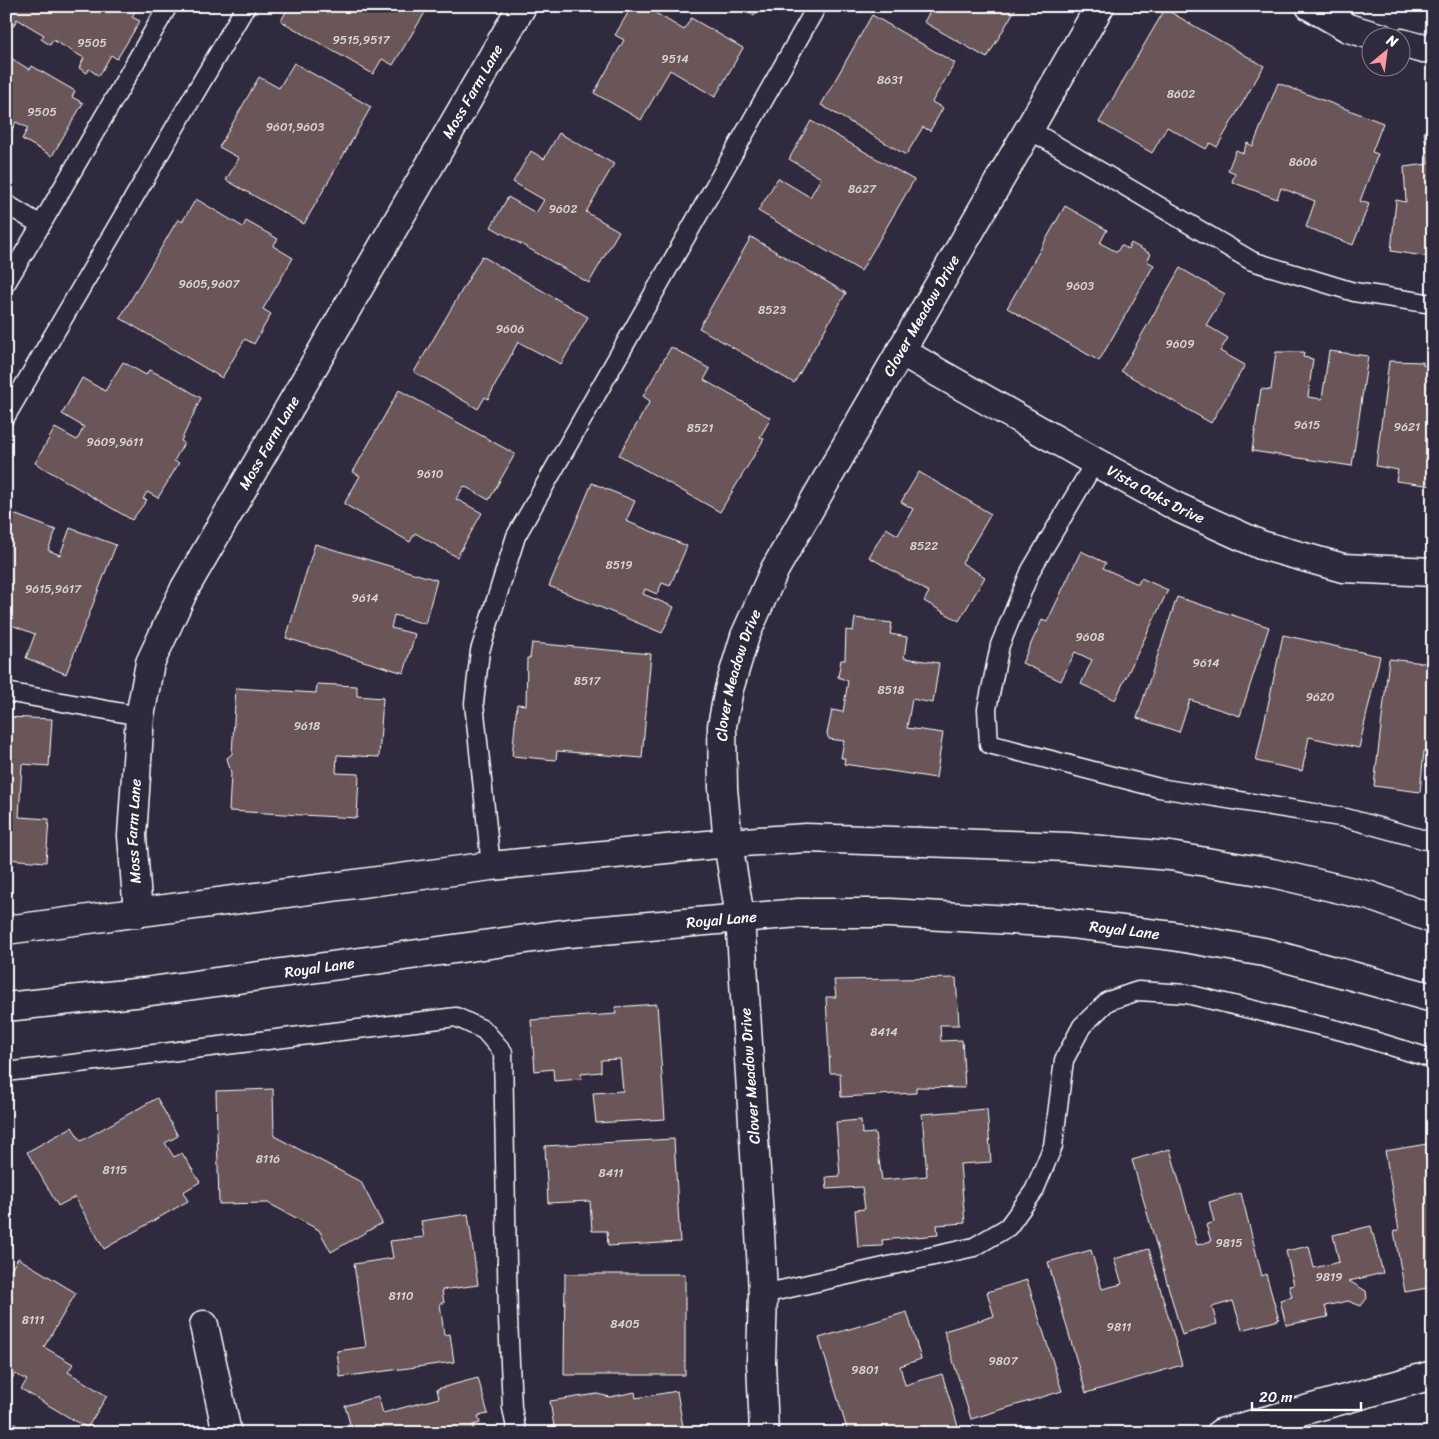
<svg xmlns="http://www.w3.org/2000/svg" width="1439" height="1439" font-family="Sriracha,sans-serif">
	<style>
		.building { fill: #6a5758; stroke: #fff }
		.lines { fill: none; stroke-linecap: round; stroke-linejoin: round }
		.service-casing { stroke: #fff; stroke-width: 21 }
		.minor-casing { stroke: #fff; stroke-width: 31 }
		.secondary-casing { stroke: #fff; stroke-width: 31 }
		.service { stroke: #2f2a3d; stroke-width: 18 }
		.minor { stroke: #2f2a3d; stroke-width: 28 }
		.secondary { stroke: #2f2a3d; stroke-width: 28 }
		.labels { text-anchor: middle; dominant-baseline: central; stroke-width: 5; stroke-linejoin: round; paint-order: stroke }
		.number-label { font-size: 12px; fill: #dad5d5 }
		.street-label { font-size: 15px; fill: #fff; stroke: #2f2a3d }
	</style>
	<rect width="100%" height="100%" fill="#2f2a3d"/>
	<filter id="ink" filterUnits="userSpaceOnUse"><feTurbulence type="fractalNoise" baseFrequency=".02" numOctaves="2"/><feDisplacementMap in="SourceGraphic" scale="10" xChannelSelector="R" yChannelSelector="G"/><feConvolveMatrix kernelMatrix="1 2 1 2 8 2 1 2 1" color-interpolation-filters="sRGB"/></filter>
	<g filter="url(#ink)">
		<g class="building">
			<polygon points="6,6 138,6 132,17 140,21 117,59 111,55 99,76 89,69 87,73 79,68 84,58 53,40 50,45 41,39 44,35 17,19 14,26 6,22"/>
			<polygon points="289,6 429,6 393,65 382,59 373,74 281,21"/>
			<polygon points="632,6 644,6 684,30 691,18 743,48 715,97 670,70 641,120 594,93 624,40 615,35"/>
			<polygon points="737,6 760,6 754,16"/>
			<polygon points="933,6 1017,6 987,58 924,22"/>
			<polygon points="1165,9 1264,66 1217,147 1210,143 1206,149 1167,127 1152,153 1099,122"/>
			<polygon points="872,15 955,63 932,102 943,108 930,131 923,127 906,155 821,105"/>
			<polygon points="6,55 30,70 32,66 75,91 72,97 83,103 52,156 22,139 28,128 16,122 11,131 6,128"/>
			<polygon points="294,63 371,107 304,224 226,180 239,158 219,147 259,77 279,88"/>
			<polygon points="1278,83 1383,123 1372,152 1378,154 1360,201 1369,204 1353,245 1306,227 1315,201 1281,188 1277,199 1232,182 1235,173 1228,170 1236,150 1243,153 1247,143 1253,146"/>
			<polygon points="811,121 914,180 861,271 758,211 778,178 810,197 821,178 789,159"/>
			<polygon points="1433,130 1433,267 1429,267 1430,257 1391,251 1396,200 1406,202 1404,167 1428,164 1424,131"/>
			<polygon points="559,133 614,164 586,212 619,231 589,283 491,227 508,197 536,213 544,200 513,182 531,151 544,159"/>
			<polygon points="196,199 243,227 246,221 278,239 273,246 293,258 263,309 271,314 254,344 245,339 222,378 120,318 178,219 182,222"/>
			<polygon points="1065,206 1107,230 1100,243 1117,252 1121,245 1128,249 1131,243 1151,254 1147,261 1154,265 1099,361 1007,308"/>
			<polygon points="751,237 846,293 794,383 699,328"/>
			<polygon points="482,256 588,317 561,364 518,342 488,399 485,397 478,409 414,372"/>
			<polygon points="1180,268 1225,294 1206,325 1228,338 1220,351 1245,365 1211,423 1121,371"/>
			<polygon points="671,347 710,369 704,380 771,418 760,437 764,439 720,512 619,455 650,401 643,396"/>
			<polygon points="1329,351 1368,356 1352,466 1252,451 1261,389 1271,390 1276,352 1304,352 1303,357 1313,359 1308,397 1322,399"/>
			<polygon points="1389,361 1423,362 1423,365 1430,367 1428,388 1433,388 1433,486 1396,481 1398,470 1376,466"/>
			<polygon points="123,362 146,375 149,370 169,379 201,398 181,441 184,443 174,461 179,463 158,498 147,492 143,499 147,500 132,520 35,463 55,428 77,440 84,427 62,414 82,378 105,391"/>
			<polygon points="399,390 515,454 489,500 464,486 456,499 482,513 457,557 415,533 410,542 344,504 360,476 353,472"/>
			<polygon points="919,472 991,514 962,563 985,577 959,621 924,601 929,592 869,557 886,528 898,535 913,509 901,502"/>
			<polygon points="592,483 635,501 626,521 687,546 670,586 662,583 657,594 645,589 643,594 674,607 662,633 549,586"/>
			<polygon points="11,513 56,530 48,550 60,555 70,528 116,545 66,674 26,658 35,634 6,623 6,524"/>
			<polygon points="315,544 437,580 425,624 394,615 391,628 415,634 404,673 286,638"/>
			<polygon points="1081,551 1106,563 1103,568 1138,584 1141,578 1168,590 1115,700 1081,684 1092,660 1075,652 1061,681 1022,663 1042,620 1047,622"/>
			<polygon points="1177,597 1269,627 1240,716 1190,700 1179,732 1137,718"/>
			<polygon points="855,618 892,623 890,634 907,637 904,658 939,663 933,703 912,699 907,728 943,733 936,778 844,764 845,758 841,758 844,741 829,739 827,734 832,710 843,712 848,681 838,677 841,660 845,660 846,630 853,631"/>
			<polygon points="1283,635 1380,656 1359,748 1309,737 1302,771 1256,761"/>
			<polygon points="532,643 651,654 642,758 557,751 556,760 512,756 517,704 526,705 527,658 530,658"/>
			<polygon points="1389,659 1433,664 1433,752 1424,751 1420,792 1374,786"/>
			<polygon points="317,684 357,686 357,696 383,698 379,757 337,755 336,773 359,774 357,818 229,811 231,773 227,758 232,754 236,688 316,693"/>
			<polygon points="6,717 52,719 49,766 22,764 19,817 49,819 46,862 6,859"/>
			<polygon points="956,978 959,1025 940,1025 941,1041 962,1040 965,1088 916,1087 916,1093 841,1097 840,1073 830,1073 826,997 836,997 834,980"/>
			<polygon points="657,1004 665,1119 596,1123 593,1093 623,1091 620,1059 601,1060 601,1072 581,1074 581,1079 554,1081 553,1069 535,1071 531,1020 616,1014 615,1007"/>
			<polygon points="273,1089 274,1136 361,1182 382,1223 331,1252 319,1230 268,1203 219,1204 216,1091"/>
			<polygon points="157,1098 178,1136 165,1143 174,1157 182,1153 200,1182 183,1192 188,1201 104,1249 75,1197 58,1206 27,1152 72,1127 81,1141"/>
			<polygon points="987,1109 991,1162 960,1164 965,1223 937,1225 938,1235 882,1240 883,1246 858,1247 855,1210 865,1209 862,1187 827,1189 826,1177 840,1176 836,1122 861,1120 862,1134 875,1133 882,1180 927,1176 922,1114"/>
			<polygon points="674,1139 680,1242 608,1246 607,1231 592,1231 590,1201 548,1203 545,1146"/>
			<polygon points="1433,1143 1433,1287 1405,1292 1394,1231 1399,1230 1385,1151"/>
			<polygon points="1170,1149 1197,1245 1211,1241 1206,1225 1214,1222 1209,1202 1241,1193 1262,1276 1266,1274 1279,1320 1242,1330 1233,1301 1212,1307 1217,1324 1182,1335 1132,1160"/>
			<polygon points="468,1214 478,1285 442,1290 444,1303 440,1303 444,1335 450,1334 454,1362 340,1377 337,1351 366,1347 354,1264 393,1258 390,1241 424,1237 421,1221"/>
			<polygon points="1371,1226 1383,1273 1349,1281 1366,1291 1367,1298 1361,1306 1348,1301 1325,1306 1328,1317 1286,1325 1280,1300 1292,1297 1289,1286 1294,1285 1286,1251 1309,1246 1314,1268 1339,1262 1333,1235"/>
			<polygon points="1149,1249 1182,1365 1086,1393 1048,1262 1091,1250 1102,1289 1122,1284 1114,1259"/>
			<polygon points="18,1258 76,1293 44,1347 73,1364 68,1372 107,1396 87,1428 21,1389 27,1380 15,1374 6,1387 6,1278"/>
			<polygon points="565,1274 685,1274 685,1375 564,1375"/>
			<polygon points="1027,1280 1062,1391 971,1419 944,1331 994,1316 987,1292"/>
			<polygon points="907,1312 921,1359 900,1366 905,1385 942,1374 960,1433 843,1433 842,1430 847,1429 819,1338"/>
			<polygon points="478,1378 488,1414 478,1416 480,1423 473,1425 475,1433 338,1433 337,1428 350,1424 345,1406 378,1396 383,1413 439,1398 437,1389"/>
			<polygon points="677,1391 684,1433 555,1433 550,1401 597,1394 610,1397 635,1392 636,1398"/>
		</g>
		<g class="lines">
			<g class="service-casing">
				<g id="service">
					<polyline points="1030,130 1252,261 1354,292 1433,304"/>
					<polyline points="6,204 41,225 6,283"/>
					<polyline points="41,225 168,6"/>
					<polyline points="6,416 246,6"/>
					<polyline points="1095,462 1031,570 1000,645 987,709 989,744 1159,788 1346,818 1433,842"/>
					<polyline points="6,692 140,716"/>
					<polyline points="491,866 474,703 480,651 516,536 817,6"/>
					<polyline points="6,1072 456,1017 484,1030 503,1052 508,1318 512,1408 517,1433"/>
					<polyline points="763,1294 974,1247 1008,1227 1034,1191 1053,1146 1064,1060 1082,1026 1108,1001 1138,991 1187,994 1342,1031 1433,1059"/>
					<polyline points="6,1430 11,1433"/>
				</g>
			</g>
			<g class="minor-casing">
				<g id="minor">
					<polyline points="1310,6 1348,28 1382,38"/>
					<polyline points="1402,43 1419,48 1433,48"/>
					<path id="s1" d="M902,352L1095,462L1179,508L1261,545L1343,568L1433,572"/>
					<path id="s2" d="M138,913L132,836L140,716L150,663L185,588L522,6"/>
					<polyline points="204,1325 227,1433"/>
					<path id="s3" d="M764,1433L761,1361L763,1294L760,1233L740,917L728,843L723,788L722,726L729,689L745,636L775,569L1100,6"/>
					<polyline points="1221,1433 1433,1375"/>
				</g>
			</g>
			<g class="secondary-casing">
				<g id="secondary">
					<polyline points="6,930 491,866 728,843 806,838 1068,847 1170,856 1272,873 1370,896 1433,919"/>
					<path id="s4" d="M6,1007L144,992L569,933L799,913H890L1063,923L1173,936L1264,952L1433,998"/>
				</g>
			</g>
			<use href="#service" class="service"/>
			<use href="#minor" class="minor"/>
			<use href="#secondary" class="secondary"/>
		</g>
	</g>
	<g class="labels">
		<g class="number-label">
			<text x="361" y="40">9515,9517</text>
			<text x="92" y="43">9505</text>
			<text x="675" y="59">9514</text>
			<text x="890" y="80">8631</text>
			<text x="1181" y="94">8602</text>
			<text x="42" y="112">9505</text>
			<text x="295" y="127">9601,9603</text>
			<text x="1303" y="162">8606</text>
			<text x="862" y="189">8627</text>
			<text x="563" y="209">9602</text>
			<text x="209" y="284">9605,9607</text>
			<text x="1080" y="286">9603</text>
			<text x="772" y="310">8523</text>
			<text x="510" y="329">9606</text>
			<text x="1180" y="344">9609</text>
			<text x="1307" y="425">9615</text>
			<text x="1407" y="427">9621</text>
			<text x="700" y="428">8521</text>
			<text x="115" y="442">9609,9611</text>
			<text x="430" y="474">9610</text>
			<text x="924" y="546">8522</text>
			<text x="619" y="565">8519</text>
			<text x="53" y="589">9615,9617</text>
			<text x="365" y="598">9614</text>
			<text x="1090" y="637">9608</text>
			<text x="1206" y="663">9614</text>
			<text x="587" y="681">8517</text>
			<text x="891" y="690">8518</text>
			<text x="1320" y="697">9620</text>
			<text x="307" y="726">9618</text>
			<text x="884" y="1032">8414</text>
			<text x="268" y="1159">8116</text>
			<text x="115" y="1170">8115</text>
			<text x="611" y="1173">8411</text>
			<text x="1229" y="1243">9815</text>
			<text x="1329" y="1277">9819</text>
			<text x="401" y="1296">8110</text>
			<text x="33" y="1320">8111</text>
			<text x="625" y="1324">8405</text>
			<text x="1119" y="1327">9811</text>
			<text x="1003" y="1361">9807</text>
			<text x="865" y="1370">9801</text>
		</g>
		<g class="street-label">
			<text stroke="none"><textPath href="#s2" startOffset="908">Moss Farm Lane</textPath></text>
			<text stroke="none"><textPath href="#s3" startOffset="1168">Clover Meadow Drive</textPath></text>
			<text stroke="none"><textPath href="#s2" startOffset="502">Moss Farm Lane</textPath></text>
			<text stroke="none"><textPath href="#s1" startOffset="291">Vista Oaks Drive</textPath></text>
			<text stroke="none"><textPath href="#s3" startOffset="762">Clover Meadow Drive</textPath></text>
			<text stroke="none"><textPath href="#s2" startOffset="82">Moss Farm Lane</textPath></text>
			<text stroke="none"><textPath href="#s4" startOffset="721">Royal Lane</textPath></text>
			<text stroke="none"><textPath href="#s4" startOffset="1125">Royal Lane</textPath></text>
			<text stroke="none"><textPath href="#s4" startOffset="316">Royal Lane</textPath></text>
			<text transform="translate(750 1076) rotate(-94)">Clover Meadow Drive</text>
		</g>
	</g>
	<rect width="1439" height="1439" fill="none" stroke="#2f2a3d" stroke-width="25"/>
	<rect x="12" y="12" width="1414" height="1414" fill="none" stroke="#fff" stroke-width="2" filter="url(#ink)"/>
	<g transform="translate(1386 52) rotate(29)"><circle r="24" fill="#2f2a3d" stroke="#827f8b"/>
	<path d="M0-4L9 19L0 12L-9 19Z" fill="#ff9aa2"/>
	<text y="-8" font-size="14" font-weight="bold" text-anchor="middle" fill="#ffffff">N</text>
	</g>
	<path d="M1252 1402v8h109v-8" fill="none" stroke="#ffffff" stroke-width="2.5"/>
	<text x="1259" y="1402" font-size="15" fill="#ffffff" stroke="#2f2a3d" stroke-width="4" paint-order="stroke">20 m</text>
</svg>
